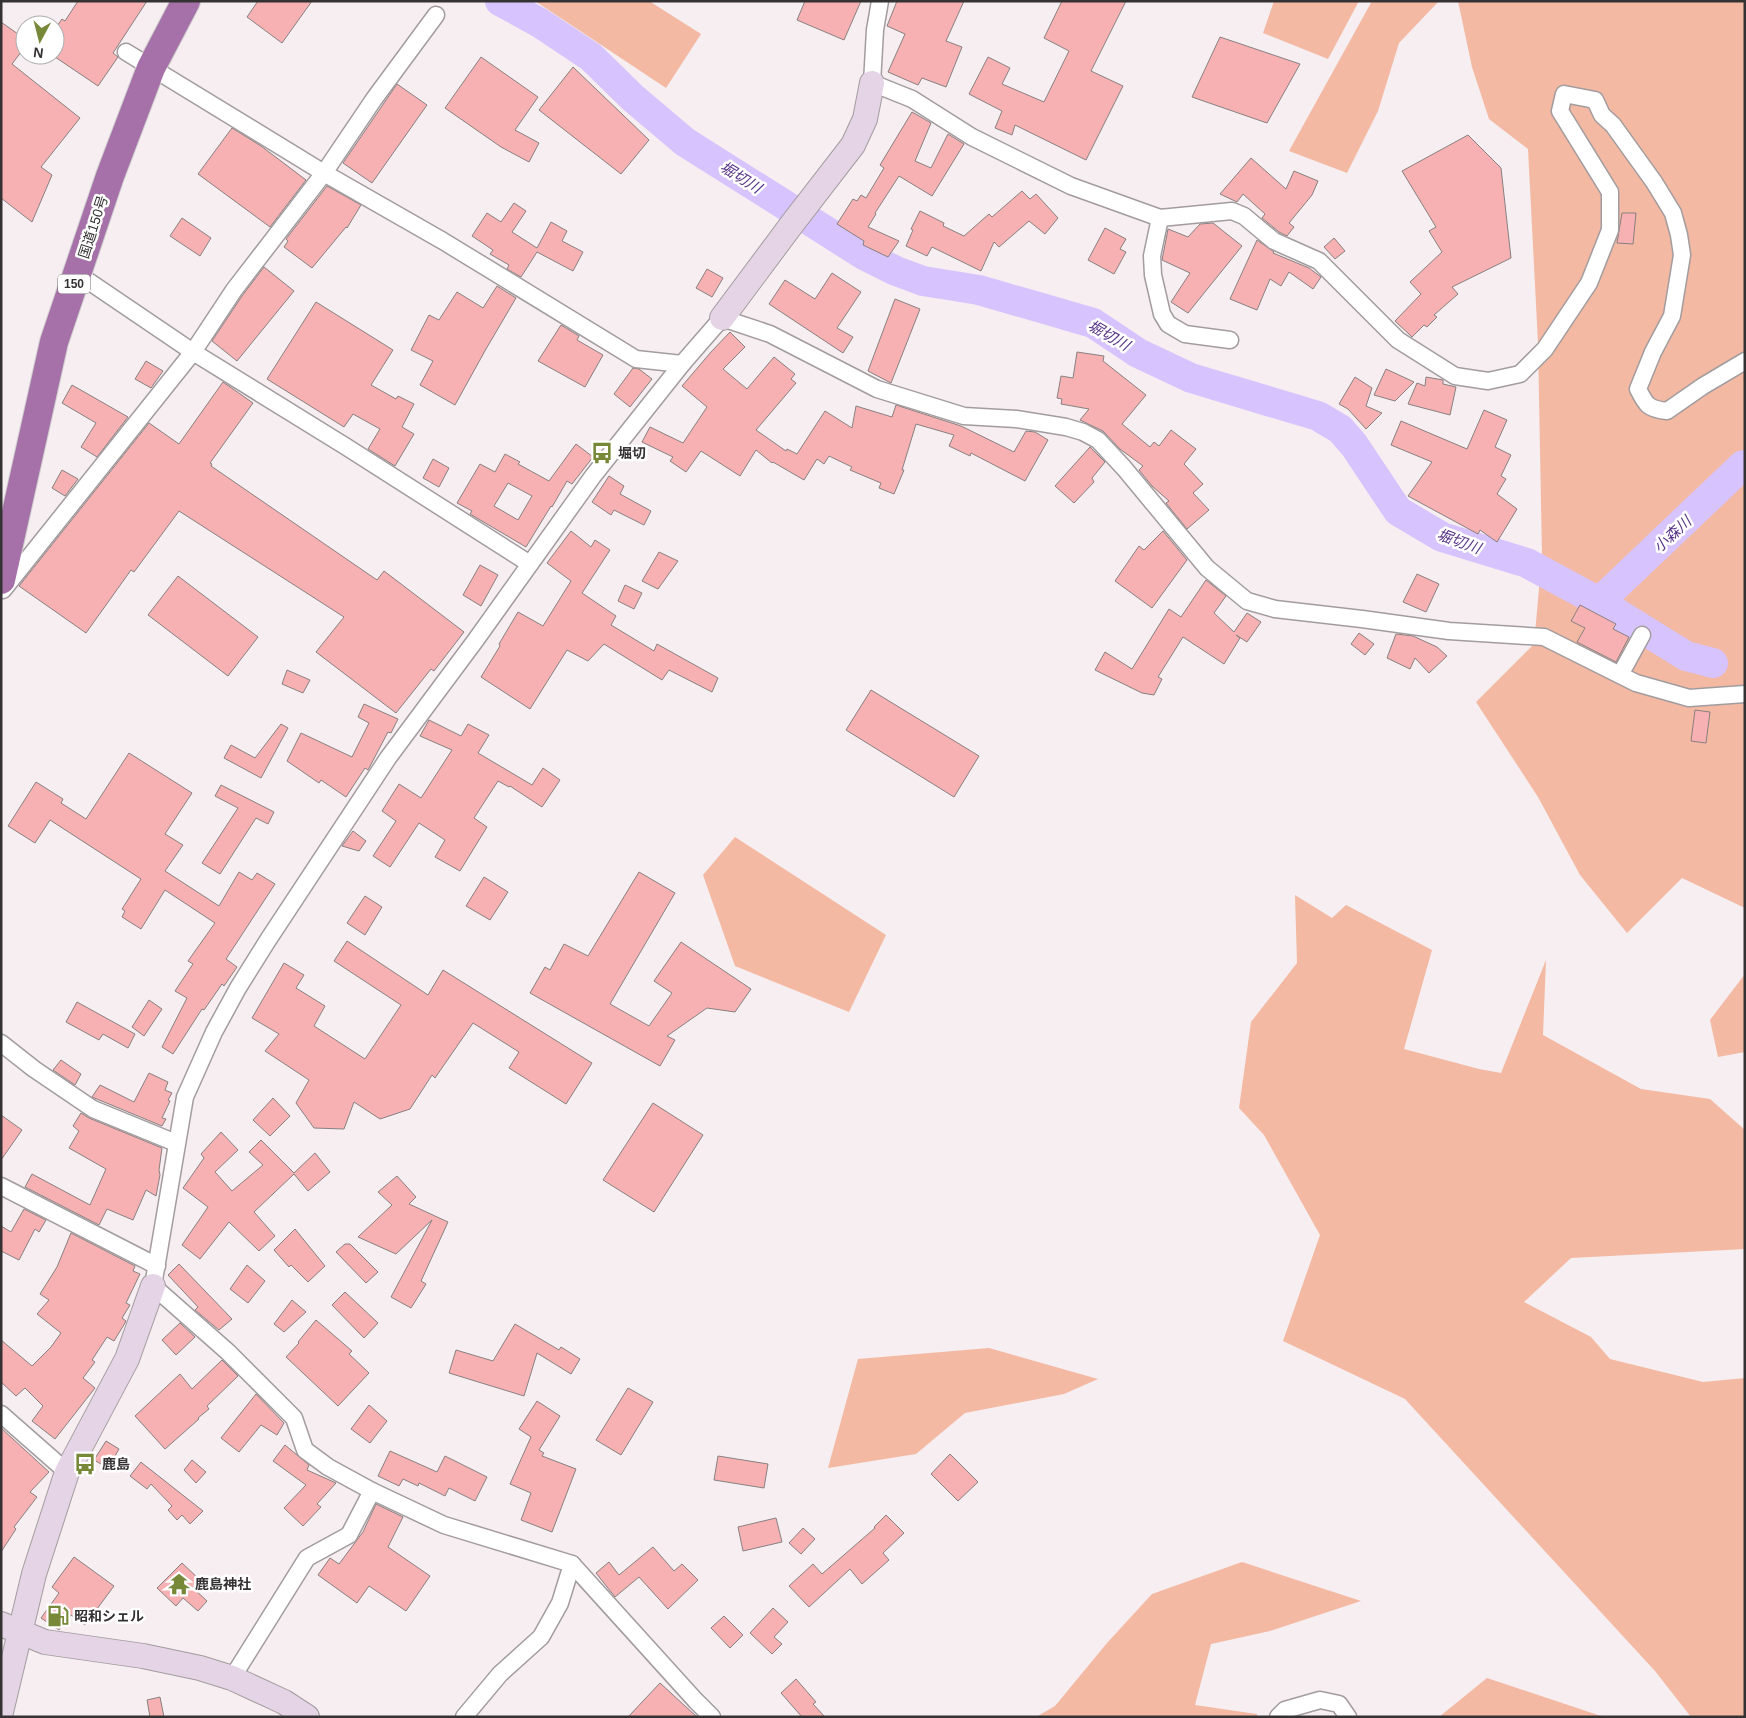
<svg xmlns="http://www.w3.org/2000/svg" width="1746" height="1718" font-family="Arial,'Noto Sans JP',sans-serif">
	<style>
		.green { fill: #f3b9a2 }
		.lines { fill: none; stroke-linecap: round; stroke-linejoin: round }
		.river { stroke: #d7c3fe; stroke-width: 30 }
		.building { fill: #f8b1b3; stroke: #888080; fill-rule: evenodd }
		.street-casing { stroke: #a39c9f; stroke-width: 19 }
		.secondary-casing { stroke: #a39c9f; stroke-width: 26 }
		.highway-casing { stroke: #cfcece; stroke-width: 30 }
		.street { stroke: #fff; stroke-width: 16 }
		.secondary { stroke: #e4d4e5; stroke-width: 24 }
		.highway { stroke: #a671a8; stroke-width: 28 }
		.labels { text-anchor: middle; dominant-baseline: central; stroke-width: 5; stroke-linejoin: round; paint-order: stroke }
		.shield { fill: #fff; stroke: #727070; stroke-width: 1 }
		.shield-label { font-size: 12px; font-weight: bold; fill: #353233 }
		.street-label { font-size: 14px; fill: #353233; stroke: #fff }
		.poi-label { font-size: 14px; font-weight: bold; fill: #353233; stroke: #fff; text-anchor: start }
		.water-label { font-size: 15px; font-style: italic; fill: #563386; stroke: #fff }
	</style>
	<rect width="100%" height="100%" fill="#f6eef1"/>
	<g class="green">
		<polygon points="535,1 649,1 701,34 666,88"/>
		<polygon points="1274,1 1359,1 1328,59 1263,33"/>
		<polygon points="1372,1 1439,1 1399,43 1378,111 1347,173 1289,151"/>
		<polygon points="1458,1 1745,1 1745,908 1682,878 1627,933 1580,875 1538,797 1476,702 1534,644 1542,556 1538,343 1528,149 1489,119 1472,67"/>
		<polygon points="735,837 886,935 849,1012 735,966 703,875"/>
		<polygon points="1295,895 1332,918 1346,905 1432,950 1404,1049 1479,1069 1501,1073 1546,960 1543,1035 1641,1089 1710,1099 1745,1130 1745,1249 1571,1258 1524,1302 1591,1337 1610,1359 1703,1382 1745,1378 1745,1717 1691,1717 1655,1671 1405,1399 1283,1341 1320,1235 1264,1135 1239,1108 1251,1022 1297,963"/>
		<polygon points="1745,974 1745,1052 1718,1057 1710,1020"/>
		<polygon points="989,1348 1098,1379 1064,1394 965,1413 916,1454 828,1468 858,1359"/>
		<polygon points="1242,1562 1361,1601 1270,1631 1211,1644 1195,1705 1257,1714 1257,1717 1036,1717 1055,1706 1107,1643 1152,1594"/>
		<polygon points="1487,1678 1598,1715 1607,1717 1439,1717"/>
	</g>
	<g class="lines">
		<g class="river">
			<polyline points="500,1 540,23 591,57 633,98 685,142 864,255 896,271 923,281 979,290 1093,323 1138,353 1191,378 1318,416 1340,429 1354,445 1398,511 1442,537 1527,563 1599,602 1686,656 1713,663"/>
			<polyline points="1599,602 1743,465 1745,466"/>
		</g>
	</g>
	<g class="building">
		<polygon points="78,1 147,1 113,53 118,57 98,86 55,57 55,29 62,19 65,21"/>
		<polygon points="258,1 312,1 282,43 247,17"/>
		<polygon points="805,1 861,1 844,40 797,20"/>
		<polygon points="897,1 964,1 946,41 962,47 946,87 922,78 918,85 888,72 905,34 887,26"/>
		<polygon points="1062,1 1126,1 1091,71 1123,86 1086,160 1015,125 1012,135 995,128 1002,111 969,94 988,57 1010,68 1002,84 1044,102 1069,51 1044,38"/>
		<polygon points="1,22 25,39 25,47 12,64 80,118 41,167 52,175 32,222 1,198"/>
		<polygon points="1220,37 1300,64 1267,123 1192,97"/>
		<polygon points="481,57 538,97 515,130 539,143 529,162 501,147 445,108"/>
		<polygon points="573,67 649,140 621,174 539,110"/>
		<polygon points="397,84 427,105 372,183 343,163"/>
		<polygon points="912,112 931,123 915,161 931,168 948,134 964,144 932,196 899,176 875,213 876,214 868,227 899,241 888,257 863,245 864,241 837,224 853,199 857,201 861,195 866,198 884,168 880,165"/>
		<polygon points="232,128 261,146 306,180 270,227 198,174"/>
		<polygon points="1468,135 1501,168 1511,258 1452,287 1458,294 1434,315 1437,317 1427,327 1424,325 1412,337 1395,321 1421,294 1410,282 1442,252 1429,231 1436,227 1402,171"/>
		<polygon points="1251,158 1286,189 1294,171 1318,181 1312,195 1289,223 1294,227 1287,236 1279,232 1262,218 1265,214 1243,194 1237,202 1220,194"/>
		<polygon points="327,186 361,205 347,228 346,227 312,268 284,247 288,241 286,239"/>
		<polygon points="1022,191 1030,199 1036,194 1058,218 1045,234 1029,221 999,247 994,242 981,271 932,247 927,256 906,246 913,230 911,229 920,211 944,223 943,226 964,236 989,214 992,217"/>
		<polygon points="514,203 526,211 512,232 537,248 551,222 567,231 562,241 583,252 573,271 537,252 521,277 507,269 509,265 490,254 493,250 472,236 487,213 501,222"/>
		<polygon points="1622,213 1636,213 1633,244 1617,243"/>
		<polygon points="182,218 211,238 200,256 170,236"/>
		<polygon points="1213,223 1242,246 1188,313 1171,302 1190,273 1162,260 1168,229 1188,237 1200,224"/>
		<polygon points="1105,228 1126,239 1120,249 1126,252 1114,274 1088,260"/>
		<polygon points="1334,238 1345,251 1335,259 1324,247"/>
		<polygon points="1257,240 1274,252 1273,253 1309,268 1321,277 1313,289 1289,272 1281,286 1270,279 1257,310 1230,299"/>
		<polygon points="264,267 294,291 237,361 212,341 242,296"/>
		<polygon points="707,269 723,278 712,297 696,288"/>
		<polygon points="832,273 861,292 837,328 853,337 843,353 769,304 785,280 815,299"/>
		<polygon points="497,286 516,298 486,349 455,405 420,385 433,361 411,350 429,315 439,320 457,292 483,308"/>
		<polygon points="895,299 920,309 891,383 868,371"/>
		<polygon points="316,302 393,350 371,385 396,399 398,396 414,404 402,427 414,434 395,466 368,449 380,429 353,414 344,427 267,379"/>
		<polygon points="561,325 579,336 577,340 603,355 585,387 538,361"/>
		<polygon points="730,332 745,347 723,369 747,389 774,357 795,374 791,379 796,383 756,430 786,451 787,449 797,454 825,411 852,428 856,406 892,417 896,405 961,426 1014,452 1026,431 1035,432 1048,440 1025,481 971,453 970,456 949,446 954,435 916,424 902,470 904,470 894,494 879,488 881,483 850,470 852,467 829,456 824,464 817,459 804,480 773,462 772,463 756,450 740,476 701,451 686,472 670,461 673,457 642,442 650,427 683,443 707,407 682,386 711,352"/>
		<polygon points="1077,352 1104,356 1103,361 1146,395 1122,424 1150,447 1154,442 1159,446 1171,430 1196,449 1184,464 1203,484 1193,493 1209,510 1187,529 1166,503 1169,501 1152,486 1139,470 1143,466 1120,449 1103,431 1080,420 1089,409 1061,404 1062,399 1057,398 1061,376 1073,378"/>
		<polygon points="146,361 163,371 151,388 135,379"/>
		<polygon points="633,368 639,369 652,379 630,407 614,394"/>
		<polygon points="1386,369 1414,382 1395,401 1374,395"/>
		<polygon points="1355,377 1372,388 1366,406 1382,413 1366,429 1348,409 1339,404"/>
		<polygon points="1426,377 1443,380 1443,384 1456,387 1450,415 1408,404 1417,383 1425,386"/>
		<polygon points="223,382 253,403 210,463 212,464 211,466 377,580 384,571 464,632 434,671 431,669 396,713 316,652 344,617 179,511 134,572 131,570 86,633 19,586 149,423 179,444"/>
		<polygon points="72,385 128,417 97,457 81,447 96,423 62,403"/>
		<polygon points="1484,410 1507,420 1495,447 1511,455 1501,476 1506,479 1497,494 1517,509 1497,542 1480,530 1478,534 1408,496 1432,462 1391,445 1401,421 1467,449"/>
		<path d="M576,444L593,457L572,484L567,481L552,507L551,506L526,547L470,514L472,511L457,503L480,464L495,472L505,454L520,462L518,464L549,481ZM508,483L532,496L518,520L494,506Z"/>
		<polygon points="1090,447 1105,462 1092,478 1094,482 1074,503 1055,486"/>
		<polygon points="433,459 449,468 439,487 423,478"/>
		<polygon points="62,470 78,479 65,496 52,488"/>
		<polygon points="609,476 624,486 620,494 651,511 644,525 614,510 611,515 592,502"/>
		<polygon points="571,531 591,547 595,540 610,550 582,593 616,616 611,625 654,651 657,644 718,678 712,692 669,670 662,680 604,644 588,661 567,650 530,709 481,677 500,646 499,644 518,612 543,626 571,581 547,563"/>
		<polygon points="1163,531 1187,560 1152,608 1115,581 1139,546 1144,550"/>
		<polygon points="659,552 678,561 658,589 642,581"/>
		<polygon points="480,565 498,575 481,606 463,595"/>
		<polygon points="1417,574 1439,584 1426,612 1403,602"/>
		<polygon points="178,576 258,637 228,676 148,615"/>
		<polygon points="1206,580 1226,596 1214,613 1234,632 1247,613 1261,622 1247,642 1236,635 1240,638 1224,664 1183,637 1158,677 1162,679 1154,695 1142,693 1095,670 1105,652 1132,669 1169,609 1181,617"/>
		<polygon points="625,585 642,593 634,609 618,601"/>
		<polygon points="1580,605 1616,624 1613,629 1629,637 1616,662 1577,642 1585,628 1571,621"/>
		<polygon points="1359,633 1374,644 1365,655 1351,644"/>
		<polygon points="1396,634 1413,636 1437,647 1447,656 1429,673 1415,658 1410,669 1387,658"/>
		<polygon points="287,670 310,680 303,693 282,684"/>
		<polygon points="871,690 979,756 954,797 846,730"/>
		<polygon points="364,704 398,719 391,733 388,732 368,770 365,768 346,797 321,780 319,783 287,761 301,733 352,757 369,723 358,717"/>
		<polygon points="1695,710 1710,712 1706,743 1691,741"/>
		<polygon points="429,720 461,736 468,724 489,735 478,753 532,785 543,768 560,780 542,807 510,786 509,787 498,781 474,818 487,827 460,871 435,857 445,840 419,823 390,867 373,856 396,821 382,811 399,784 421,798 452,750 420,736"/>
		<polygon points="281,724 288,728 261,778 224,758 231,745 255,758"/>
		<polygon points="129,753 192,793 165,834 183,845 165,871 219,906 239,872 252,880 257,873 275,884 226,959 237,967 224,986 222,984 204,1010 202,1009 173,1054 162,1047 187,998 175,991 193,964 188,961 215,923 165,890 141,929 122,917 125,911 122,909 141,879 50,820 35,843 8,826 36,782 63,799 61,803 86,819"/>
		<polygon points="221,785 274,812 268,824 256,818 220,874 202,863 238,808 215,796"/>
		<polygon points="353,831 366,841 359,851 342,846"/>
		<polygon points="639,872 675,893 610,1004 649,1026 672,993 654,981 681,942 751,989 735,1012 707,1008 667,1036 675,1040 660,1066 530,993 545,967 550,970 564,944 588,956"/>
		<polygon points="484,877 508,892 490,920 466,906"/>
		<polygon points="365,896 382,907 365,935 347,923"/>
		<polygon points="347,941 428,995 443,970 592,1063 566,1104 509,1068 519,1052 473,1023 435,1078 432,1075 410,1109 380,1119 354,1102 344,1129 314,1128 296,1103 309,1080 265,1051 279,1034 252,1018 284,963 304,975 296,988 325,1006 314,1026 365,1059 401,1005 334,961"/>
		<polygon points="149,1000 162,1009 144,1036 132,1027"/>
		<polygon points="77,1002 135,1034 128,1048 103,1034 99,1040 66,1022"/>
		<polygon points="61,1060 81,1074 75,1085 53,1070"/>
		<polygon points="149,1073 168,1082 165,1090 172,1093 168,1100 170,1101 162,1118 166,1119 162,1126 92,1097 100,1085 134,1102"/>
		<polygon points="273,1098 290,1116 270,1136 253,1120"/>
		<polygon points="653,1103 703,1135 654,1212 603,1180"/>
		<polygon points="81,1113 89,1118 162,1148 159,1170 160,1175 156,1196 146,1190 133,1220 107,1209 99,1225 25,1187 32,1174 90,1205 106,1169 69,1148 79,1131 73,1126"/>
		<polygon points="1,1115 22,1130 1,1160"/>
		<polygon points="221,1132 238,1150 215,1172 232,1191 263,1165 249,1152 261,1140 294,1173 315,1153 330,1172 308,1191 294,1174 254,1212 275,1236 259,1251 229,1222 200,1259 182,1245 208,1207 183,1188 204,1158 201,1154"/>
		<polygon points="397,1176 416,1197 409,1204 448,1222 421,1281 426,1284 411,1308 391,1297 432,1220 396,1254 358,1237 392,1205 378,1192"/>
		<polygon points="24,1209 46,1220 39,1232 35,1229 19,1260 1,1251 1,1226 11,1232"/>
		<polygon points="295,1229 325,1266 308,1282 291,1265 289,1267 274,1250"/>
		<polygon points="71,1233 135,1266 133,1271 140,1274 126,1303 130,1305 122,1318 126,1321 125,1323 114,1341 107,1337 92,1360 95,1362 83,1378 95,1388 55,1439 32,1421 43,1406 25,1388 16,1396 1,1382 1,1340 32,1366 51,1347 61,1333 37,1314 49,1300 40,1294 57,1267"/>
		<polygon points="345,1244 350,1244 378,1272 366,1283 336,1252"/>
		<polygon points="179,1264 232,1319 219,1330 195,1310 198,1307 168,1275"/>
		<polygon points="247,1265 265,1281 248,1303 230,1289"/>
		<polygon points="345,1292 378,1323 364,1338 332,1305"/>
		<polygon points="292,1300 306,1312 284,1332 274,1324"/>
		<polygon points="316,1320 352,1351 349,1354 369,1373 338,1406 286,1357 299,1343 298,1342"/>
		<polygon points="180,1323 195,1337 176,1355 162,1340"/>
		<polygon points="515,1324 559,1350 561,1347 580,1359 571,1374 537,1353 524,1396 449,1373 456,1350 493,1361"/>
		<polygon points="222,1360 238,1376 207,1406 209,1409 198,1418 199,1419 165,1449 135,1416 180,1374 192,1389"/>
		<polygon points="628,1388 653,1402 621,1455 596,1440"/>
		<polygon points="256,1394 284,1423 277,1435 261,1425 239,1452 221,1438"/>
		<polygon points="537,1401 560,1416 539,1450 544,1453 542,1456 576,1469 552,1532 521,1520 531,1493 510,1484 531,1437 519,1429"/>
		<polygon points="369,1405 387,1421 370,1443 351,1429"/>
		<polygon points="1,1428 49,1472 30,1492 37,1497 14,1527 16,1529 1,1552"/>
		<polygon points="106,1441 119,1449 108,1468 94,1460"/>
		<polygon points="285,1445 309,1465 307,1470 336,1483 317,1504 321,1507 303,1526 284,1508 306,1485 273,1461"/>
		<polygon points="390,1451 437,1472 445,1456 487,1477 475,1501 449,1488 445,1496 419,1483 418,1486 403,1479 399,1486 378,1476"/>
		<polygon points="950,1454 978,1482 958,1501 931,1474"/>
		<polygon points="718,1456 768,1464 764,1488 714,1480"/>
		<polygon points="192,1460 206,1472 196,1483 184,1470"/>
		<polygon points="141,1462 142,1463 203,1511 190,1524 182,1515 177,1520 168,1510 172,1506 151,1484 147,1489 130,1476"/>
		<polygon points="376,1504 403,1517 388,1547 430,1576 406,1611 369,1586 357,1603 318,1575 330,1558 339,1564 363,1532"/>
		<polygon points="886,1515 904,1533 883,1553 889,1560 862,1584 850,1569 809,1607 789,1586 813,1564 822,1574 875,1528 874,1527"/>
		<polygon points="776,1518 782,1542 743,1551 738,1527"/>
		<polygon points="803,1528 815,1539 801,1554 789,1543"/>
		<polygon points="653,1547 674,1571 682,1564 698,1580 668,1609 639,1577 615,1597 596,1573 609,1562 619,1575"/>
		<polygon points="74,1557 114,1586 85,1625 71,1615 59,1630 41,1618 59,1593 52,1587"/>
		<polygon points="182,1563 200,1580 193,1588 207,1601 198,1611 183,1598 176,1606 157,1588"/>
		<polygon points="773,1608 788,1622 774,1637 782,1644 772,1654 750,1633"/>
		<polygon points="724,1616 743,1635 730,1648 711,1628"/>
		<polygon points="796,1679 816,1702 813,1704 825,1717 802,1717 781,1693"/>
		<polygon points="660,1683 697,1717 628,1717"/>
		<polygon points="160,1697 164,1717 150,1717 147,1700"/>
	</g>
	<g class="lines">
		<g class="street-casing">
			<g id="street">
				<path d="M880,1L875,30L872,83L912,99L972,137L1071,186L1160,218L1232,211L1244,216L1274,241L1319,261L1398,340L1455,376L1488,381L1520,374L1545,349L1589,283L1610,230V192L1560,111L1564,94L1595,100L1602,115L1613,125L1654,182L1673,213L1679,235L1682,255L1672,316L1653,352L1638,389C1646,405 1648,409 1667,411L1703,386L1745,361"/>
				<polyline points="126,52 324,173 443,241 636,359 682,364"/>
				<polyline points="1160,218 1152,256 1153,275 1162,314 1168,324 1185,334 1230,340"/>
				<polyline points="78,274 193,352 345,446 530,564"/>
				<polyline points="3,590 193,352 234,290 324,173 374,99 436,15"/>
				<polyline points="1620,675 1642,635"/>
				<polyline points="1,1043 34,1069 93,1109 176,1143"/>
				<polyline points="1,1186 157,1266"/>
				<polyline points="1,1414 67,1472"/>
				<polyline points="232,1678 307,1558 349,1535 372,1491"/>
				<polyline points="464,1717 500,1674 541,1637 560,1603 572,1564"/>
				<polyline points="712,1717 696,1701 572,1564 444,1525 372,1491 328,1467 305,1450 294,1418 228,1352 153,1286 185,1097 214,1032 238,988 268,940 388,758 475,641 593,476 682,364 722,318 770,334 877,389 964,416 1016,419 1066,427 1083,432 1098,440 1124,468 1207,568 1247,601 1275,609 1362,619 1449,631 1544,637 1636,683 1675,694 1689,698 1745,694"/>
				<polyline points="1278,1717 1285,1710 1320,1700 1339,1704 1348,1717"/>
			</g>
		</g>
		<g class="secondary-casing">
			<g id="secondary">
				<polyline points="722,318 792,224 853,145 865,119 872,83"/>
				<polyline points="1,1624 45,1642 143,1656 200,1668 232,1678 284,1702 307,1717"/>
				<polyline points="1,1712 34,1574 67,1472 127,1359 153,1286"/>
			</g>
		</g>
		<g class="highway-casing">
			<polyline id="highway" points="1,580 54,342 110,176 151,68 186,1"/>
		</g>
		<use href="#street" class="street"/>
		<use href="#secondary" class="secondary"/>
		<use href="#highway" class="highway"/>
	</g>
	<defs>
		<g id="bus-bare" transform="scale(1.725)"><path d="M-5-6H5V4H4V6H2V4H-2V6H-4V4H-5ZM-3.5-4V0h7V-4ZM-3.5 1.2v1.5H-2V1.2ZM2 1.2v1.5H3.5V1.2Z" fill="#778838" stroke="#fff" stroke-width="2.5" paint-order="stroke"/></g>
		<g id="temple-bare" transform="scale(1.725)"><path d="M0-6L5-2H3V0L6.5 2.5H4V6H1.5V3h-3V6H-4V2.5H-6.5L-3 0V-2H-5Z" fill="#778838" stroke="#fff" stroke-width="2.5" paint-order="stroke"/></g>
		<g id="fuel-bare" transform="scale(1.725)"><path d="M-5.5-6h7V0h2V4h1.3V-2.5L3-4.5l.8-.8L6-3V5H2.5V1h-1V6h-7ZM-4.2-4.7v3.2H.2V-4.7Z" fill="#778838" stroke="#fff" stroke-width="2.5" paint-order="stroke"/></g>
	</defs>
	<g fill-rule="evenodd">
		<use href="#bus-bare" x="602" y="453"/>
		<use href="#bus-bare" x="85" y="1464"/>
		<use href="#temple-bare" x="179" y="1584"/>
		<use href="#fuel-bare" x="58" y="1616"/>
	</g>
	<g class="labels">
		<rect class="shield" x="58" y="274.5" width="32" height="19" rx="4"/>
		<g class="shield-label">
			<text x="74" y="284">150</text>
		</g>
		<g class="street-label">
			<text transform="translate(93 227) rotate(-72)">国道150号</text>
		</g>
		<g class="poi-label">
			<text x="618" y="453">堀切</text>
			<text x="102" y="1464">鹿島</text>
			<text x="195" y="1584">鹿島神社</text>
			<text x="74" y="1616">昭和シェル</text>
		</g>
		<g class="water-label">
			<text transform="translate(741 177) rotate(32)">堀切川</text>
			<text transform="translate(1109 335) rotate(30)">堀切川</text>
			<text transform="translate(1672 534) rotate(-43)">小森川</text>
			<text transform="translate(1459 541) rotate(20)">堀切川</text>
		</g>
	</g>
	<rect width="1746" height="1718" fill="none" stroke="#353233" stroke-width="5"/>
	<g transform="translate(40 40) rotate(187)"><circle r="24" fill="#ffffff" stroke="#aeadad"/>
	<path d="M0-4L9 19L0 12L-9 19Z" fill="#778838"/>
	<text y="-8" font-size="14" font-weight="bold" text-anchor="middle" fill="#353233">N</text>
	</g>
</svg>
